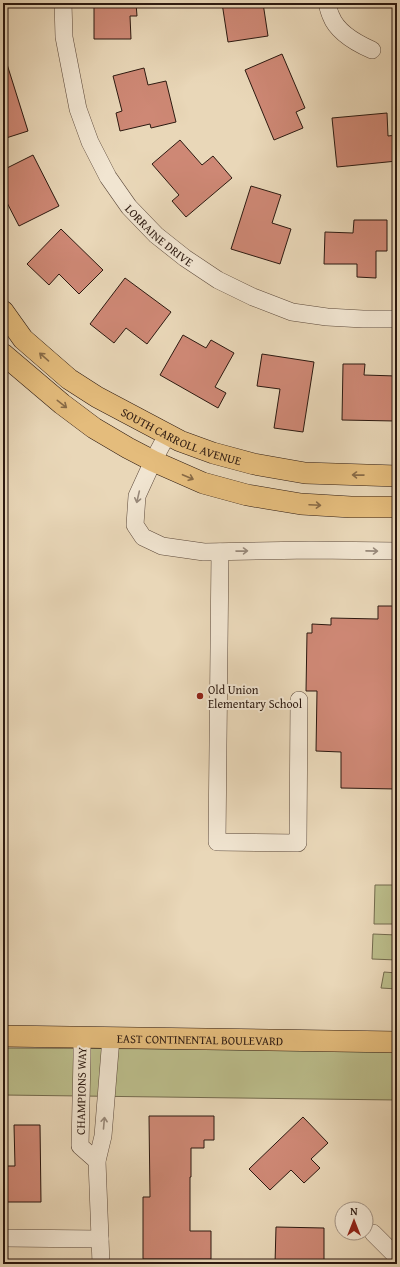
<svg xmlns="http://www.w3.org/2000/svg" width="400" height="1267" font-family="'Gentium Book Plus',serif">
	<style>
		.green { fill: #bbbd8b; stroke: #746b4e }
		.building { fill: #ce8875; stroke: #2c1910 }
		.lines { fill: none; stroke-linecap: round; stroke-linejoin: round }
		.minor-casing { stroke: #5b483a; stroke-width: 18 }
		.major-casing { stroke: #2c1910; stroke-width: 22 }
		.minor { stroke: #f1e5d1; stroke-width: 17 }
		.major { stroke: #e4bc7c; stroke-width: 21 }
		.oneway { stroke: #886a46 }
		.oneway2 { stroke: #98897a }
		.poi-dot { fill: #8f2418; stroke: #f1e5d1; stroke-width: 1.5 }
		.labels { text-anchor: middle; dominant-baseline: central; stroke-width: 4; stroke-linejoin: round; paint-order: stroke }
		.street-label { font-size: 12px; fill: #2c1910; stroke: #f1e5d1 }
		.poi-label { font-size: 12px; fill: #2c1910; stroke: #f1e5d1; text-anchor: start }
	</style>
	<rect width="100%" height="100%" fill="#e9d7b8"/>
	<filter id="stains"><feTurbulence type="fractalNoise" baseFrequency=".005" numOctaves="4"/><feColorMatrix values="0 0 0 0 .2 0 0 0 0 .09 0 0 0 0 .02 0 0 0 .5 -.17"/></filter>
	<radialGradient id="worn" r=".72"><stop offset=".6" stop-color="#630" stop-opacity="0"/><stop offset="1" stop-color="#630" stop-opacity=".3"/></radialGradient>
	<g class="green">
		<polygon points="375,885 397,885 397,924 374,924"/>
		<polygon points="373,934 397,935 397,960 372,959"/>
		<polygon points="384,972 397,973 397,989 381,988"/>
		<polygon points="3,1048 397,1050 397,1100 3,1095"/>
	</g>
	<g class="building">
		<polygon points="94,3 136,3 137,16 130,16 131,39 94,39"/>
		<polygon points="222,3 263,3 268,36 228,42"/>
		<polygon points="282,54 305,108 296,112 303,128 274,140 245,70"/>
		<polygon points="3,61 6,61 28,131 3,139"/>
		<polygon points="144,68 148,85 166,81 176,122 151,128 150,124 120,131 116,113 122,111 113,76"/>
		<polygon points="387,113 388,136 397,135 397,161 337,167 332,118"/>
		<polygon points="180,140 202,165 213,156 232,178 186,217 172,201 179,195 152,164"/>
		<polygon points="33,155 59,206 19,226 3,195 3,170"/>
		<polygon points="251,186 281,195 272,223 291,229 280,264 231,249"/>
		<polygon points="354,220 387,220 387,251 376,251 376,278 357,277 357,264 324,264 325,232 353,233"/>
		<polygon points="61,229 103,270 79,294 59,274 49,285 27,264"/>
		<polygon points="125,278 171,312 147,344 126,328 114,343 90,324"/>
		<polygon points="183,335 206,348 211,340 234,353 215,387 226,393 218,408 160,375"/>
		<polygon points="262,354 314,362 303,432 274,428 280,389 257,386"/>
		<polygon points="343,364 365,364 364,375 396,376 395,421 342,420"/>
		<polygon points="378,606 397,606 397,789 341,788 341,752 316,751 317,691 306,691 307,633 312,633 312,624 331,625 331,618 378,619"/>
		<polygon points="149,1116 214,1116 214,1140 204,1140 204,1148 191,1148 191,1177 190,1177 190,1231 211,1231 211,1259 143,1259 143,1197 150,1197"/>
		<polygon points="303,1117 328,1143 311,1159 320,1168 304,1183 291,1170 270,1190 249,1169"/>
		<polygon points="14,1125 40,1125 41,1202 3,1202 3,1166 15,1166"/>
		<polygon points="276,1227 324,1228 324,1264 275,1264"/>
	</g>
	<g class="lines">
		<g class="minor-casing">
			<g id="minor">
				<path id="s1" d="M63,3L64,37L78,109L90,142L108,177L129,207L156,235L185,258L218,280L253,297L292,312L327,317L363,319H397"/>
				<path d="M327,3C328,7 329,12 331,16C337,32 356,43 372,50"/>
				<polyline points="167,435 153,461 137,496 135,525 143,537 162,546 204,552 311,550 397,551"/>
				<polyline points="220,552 217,842 298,843 299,700"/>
				<polyline points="82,1037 82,1057 80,1146 97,1161"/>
				<polyline points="373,1233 397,1257"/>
				<polyline points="3,1238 100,1239"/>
				<polyline points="101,1264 97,1161 103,1136 111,1038"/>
			</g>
		</g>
		<g class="major-casing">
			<g id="major">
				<path id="s2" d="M3,311L23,339L69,379L97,397L180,441L213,453L254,464L305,473L397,476"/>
				<polyline points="3,354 62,404 94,428 128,448 153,461 203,483 247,495 301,504 351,507 397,507"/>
				<path id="s3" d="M3,1036L397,1042"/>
			</g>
		</g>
		<use href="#minor" class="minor"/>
		<use href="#major" class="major"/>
	</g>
	<defs><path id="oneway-shaft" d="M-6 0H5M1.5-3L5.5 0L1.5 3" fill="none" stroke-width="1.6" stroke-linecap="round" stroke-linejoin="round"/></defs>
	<g class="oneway">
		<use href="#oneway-shaft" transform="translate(44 357) rotate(-139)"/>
		<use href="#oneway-shaft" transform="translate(62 404) rotate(38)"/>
		<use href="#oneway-shaft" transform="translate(358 475) rotate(-179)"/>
		<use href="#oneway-shaft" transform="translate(188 477) rotate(23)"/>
		<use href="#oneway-shaft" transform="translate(315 505) rotate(3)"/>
	</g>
	<g class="oneway2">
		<use href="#oneway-shaft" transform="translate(138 497) rotate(103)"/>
		<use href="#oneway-shaft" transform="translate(242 551) rotate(-1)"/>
		<use href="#oneway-shaft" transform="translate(372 551) rotate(1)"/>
		<use href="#oneway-shaft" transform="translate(104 1123) rotate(-85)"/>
	</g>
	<circle class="poi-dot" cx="200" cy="696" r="4"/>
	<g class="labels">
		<g class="street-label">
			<text stroke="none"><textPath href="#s1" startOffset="260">LORRAINE DRIVE</textPath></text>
			<text stroke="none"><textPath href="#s2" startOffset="222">SOUTH CARROLL AVENUE</textPath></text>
			<text stroke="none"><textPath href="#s3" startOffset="197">EAST CONTINENTAL BOULEVARD</textPath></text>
			<text transform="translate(81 1091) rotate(-89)">CHAMPIONS WAY</text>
		</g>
		<g class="poi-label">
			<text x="208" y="689">Old Union<tspan x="208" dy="14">Elementary School</tspan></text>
		</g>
	</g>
	<rect width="400" height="1267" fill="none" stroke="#e9d7b8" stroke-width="16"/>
	<rect x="4" y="4" width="392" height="1259" fill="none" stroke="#2c1910" stroke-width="2"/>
	<rect x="8" y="8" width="384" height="1251" fill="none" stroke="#2c1910"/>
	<g transform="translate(354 1221)"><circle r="19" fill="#f1e5d1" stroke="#a29384"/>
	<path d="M0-3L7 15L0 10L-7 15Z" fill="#8f2418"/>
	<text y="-6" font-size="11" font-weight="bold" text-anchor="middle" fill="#2c1910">N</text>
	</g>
	<rect width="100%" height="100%" filter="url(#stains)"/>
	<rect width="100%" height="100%" fill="url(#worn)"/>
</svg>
